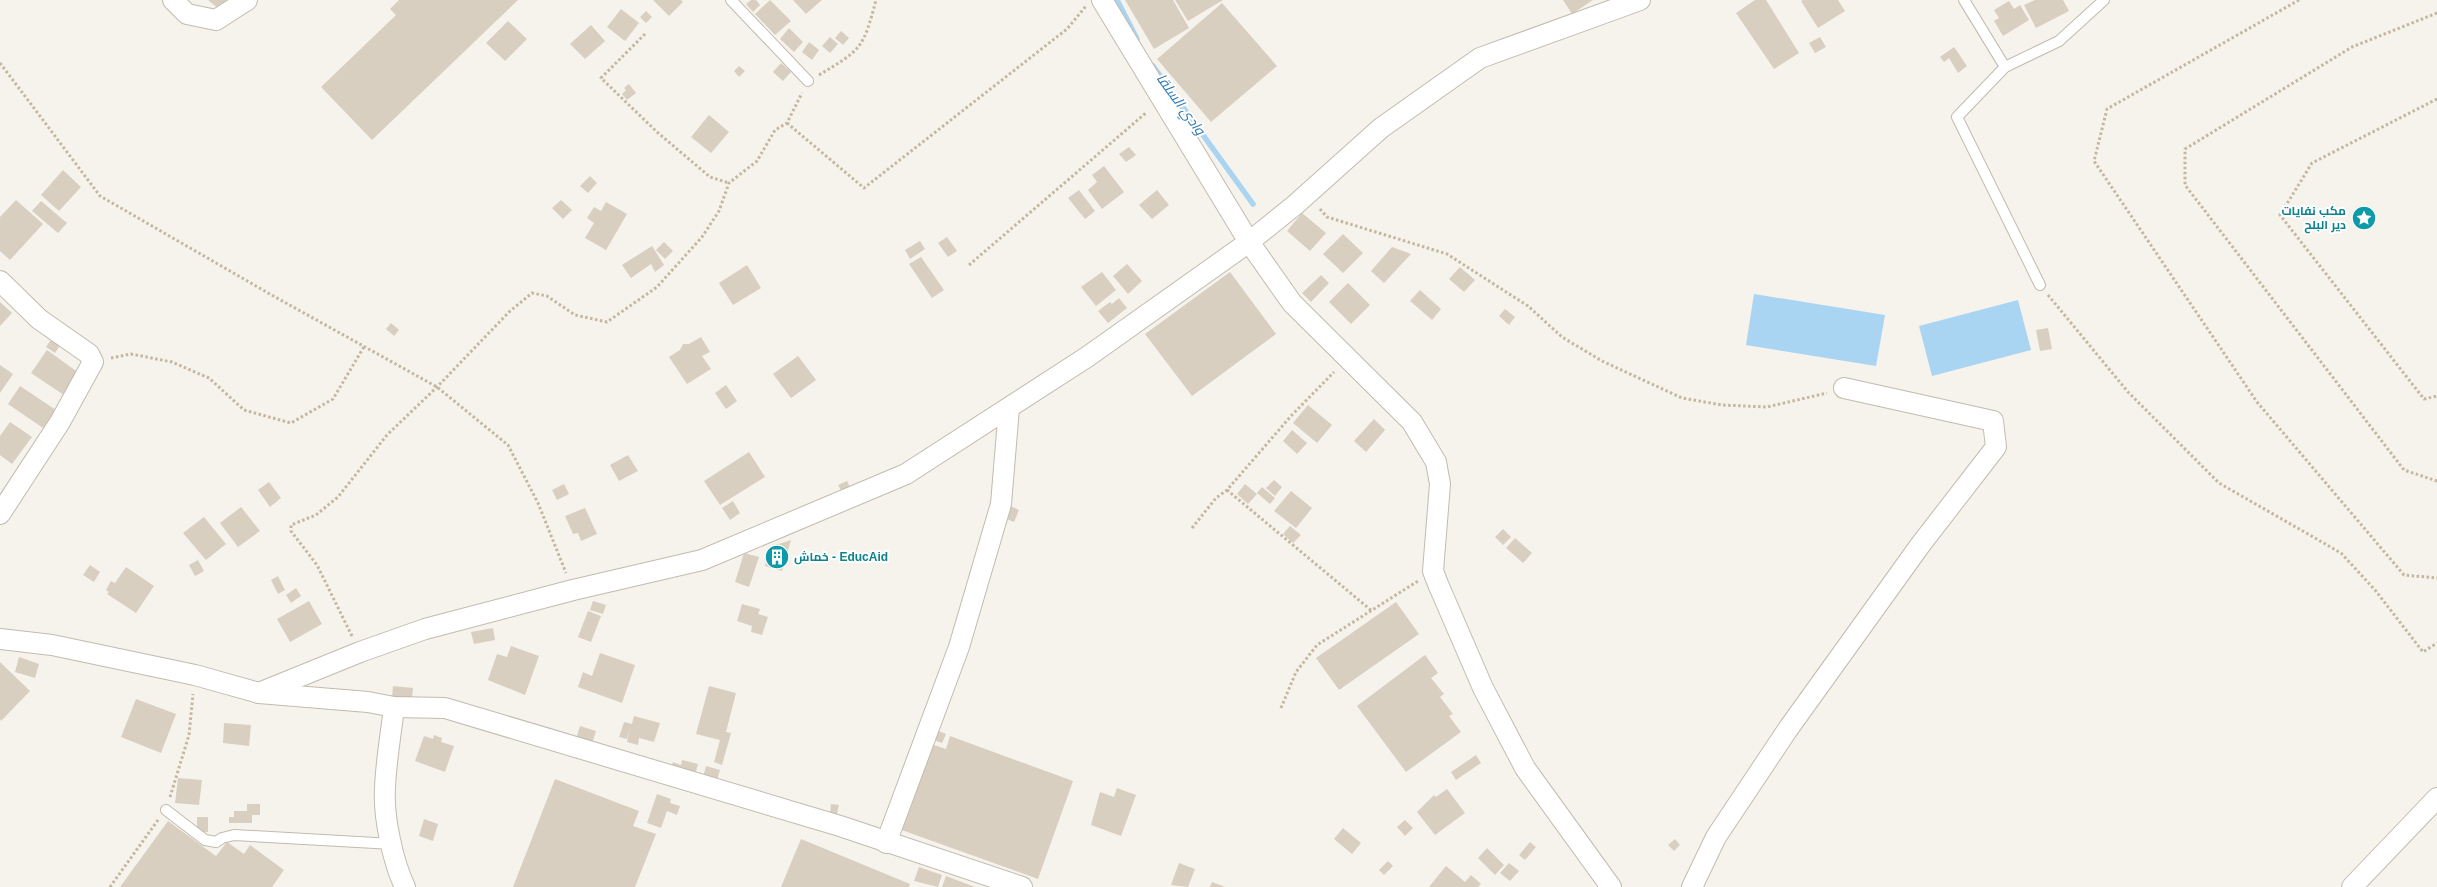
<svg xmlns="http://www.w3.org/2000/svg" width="2437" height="887" font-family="Helvetica,Cairo,sans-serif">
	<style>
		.water { fill: #a9d4f2 }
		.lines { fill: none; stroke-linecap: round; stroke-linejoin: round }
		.stream { stroke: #a9d4f2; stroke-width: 5.5 }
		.building { fill: #d8cfc1 }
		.service-casing { stroke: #c2bbae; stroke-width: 12 }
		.minor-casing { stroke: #c2bbae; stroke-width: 22 }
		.path { stroke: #c4b79f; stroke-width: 3; stroke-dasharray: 2.5 2.5; stroke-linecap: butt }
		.service { stroke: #fff; stroke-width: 10 }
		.minor { stroke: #fff; stroke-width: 20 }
		.labels { text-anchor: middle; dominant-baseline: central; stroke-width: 4; stroke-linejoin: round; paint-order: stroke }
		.culture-label { font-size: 12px; font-weight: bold; fill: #0d838f; stroke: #fff; text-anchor: end }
		.water-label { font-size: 14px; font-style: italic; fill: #2e7ab2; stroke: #fff }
	</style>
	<rect width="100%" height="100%" fill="#f6f3ec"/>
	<g class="water">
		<polygon points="1754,294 1885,315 1876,366 1746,345"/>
		<polygon points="2018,300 2031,350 1932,376 1919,326"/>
	</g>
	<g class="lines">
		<g class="stream">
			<polyline points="1117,0 1137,39"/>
			<polyline points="1153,66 1253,204"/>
		</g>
	</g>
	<g class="building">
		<polygon points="208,0 229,0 220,10"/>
		<polygon points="399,0 518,0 372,140 321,87 396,15 390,9"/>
		<polygon points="653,0 681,0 683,2 669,16"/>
		<polygon points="751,0 756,0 760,5 753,12 746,4"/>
		<polygon points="770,0 791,21 775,35 755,14"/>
		<polygon points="793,0 822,0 806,14"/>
		<polygon points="1125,0 1173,0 1189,28 1154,49"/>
		<polygon points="1175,0 1223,0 1188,21"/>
		<polygon points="1563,0 1593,0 1572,14"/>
		<polygon points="1755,0 1766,0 1799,53 1774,69 1736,13"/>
		<polygon points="1803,0 1838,0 1845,11 1818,28 1801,1"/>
		<polygon points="2035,0 2063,0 2069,11 2036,28 2024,5"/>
		<polygon points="2009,1 2014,9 2020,5 2029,20 2003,36 1994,21 1999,18 1994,10"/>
		<polygon points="1222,3 1277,66 1211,122 1157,59"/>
		<polygon points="621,9 639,23 625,41 607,27"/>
		<polygon points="646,11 652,17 646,23 640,17"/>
		<polygon points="508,21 527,39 505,61 486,43"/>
		<polygon points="591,25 605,41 585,59 570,44"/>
		<polygon points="789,28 803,42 794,52 780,39"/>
		<polygon points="841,31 849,38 843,45 835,38"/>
		<polygon points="830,37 838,44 830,53 822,46"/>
		<polygon points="1820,37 1826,47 1815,53 1809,43"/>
		<polygon points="809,42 819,50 812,60 802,52"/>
		<polygon points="1954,47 1967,66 1958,73 1949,58 1944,62 1940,57"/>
		<polygon points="781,63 791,72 783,81 773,72"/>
		<polygon points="739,66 745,71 739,77 734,71"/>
		<polygon points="629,84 636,93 627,100 622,94 626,90 624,88"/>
		<polygon points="709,115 729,132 711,153 691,137"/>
		<polygon points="1129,147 1136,155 1126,162 1119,154"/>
		<polygon points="1104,166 1124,192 1102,209 1088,190 1097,182 1092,175"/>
		<polygon points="63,170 81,187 59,211 41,195"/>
		<polygon points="590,176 597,183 588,193 580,186"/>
		<polygon points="1079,190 1095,211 1085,219 1068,198"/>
		<polygon points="1157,190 1169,205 1152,219 1139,205"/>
		<polygon points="16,200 43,224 10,260 0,251 0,217"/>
		<polygon points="561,200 572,210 563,219 552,208"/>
		<polygon points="41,201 67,223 58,233 32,211"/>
		<polygon points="606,202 627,214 606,250 585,238 594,223 587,218 594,207 601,211"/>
		<polygon points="1302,213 1326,233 1310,251 1287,231"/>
		<polygon points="1343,234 1363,253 1343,273 1323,254"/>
		<polygon points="947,237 957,251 948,257 938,243"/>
		<polygon points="920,241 925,249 910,259 905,250"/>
		<polygon points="664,242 673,251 665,259 656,250"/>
		<polygon points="652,246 664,265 655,272 651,264 631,278 622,265"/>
		<polygon points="1392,247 1411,254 1384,283 1371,271"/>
		<polygon points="921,257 944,290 932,298 909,264"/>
		<polygon points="1127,264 1142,281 1128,294 1113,276"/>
		<polygon points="747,265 761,288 733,305 719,283"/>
		<polygon points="1460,267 1475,280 1464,292 1449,279"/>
		<polygon points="1102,272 1116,290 1096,306 1081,287"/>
		<polygon points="1230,272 1276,334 1192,396 1145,334"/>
		<polygon points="1321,275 1329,283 1311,302 1302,293"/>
		<polygon points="1348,283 1370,305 1351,324 1329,302"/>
		<polygon points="1420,290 1441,309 1432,320 1410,301"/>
		<polygon points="1119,298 1127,308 1108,323 1098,311 1110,302 1112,304"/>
		<polygon points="0,302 12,313 0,326"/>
		<polygon points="1505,309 1515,317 1509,325 1499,316"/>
		<polygon points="391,323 399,330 394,336 386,329"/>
		<polygon points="2048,328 2052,349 2040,351 2036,330"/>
		<polygon points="701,337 710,352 702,356 711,369 687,384 669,357 680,350 683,344 689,344"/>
		<polygon points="56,340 61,344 55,353 46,347 50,341"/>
		<polygon points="47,350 79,373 64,395 31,373"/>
		<polygon points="798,356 816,380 791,398 773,374"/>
		<polygon points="0,365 13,374 0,393"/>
		<polygon points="726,385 737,401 726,409 715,393"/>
		<polygon points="20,386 56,410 43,428 8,404"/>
		<polygon points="1308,405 1332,425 1317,443 1293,423"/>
		<polygon points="1374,419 1385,430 1366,452 1354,441"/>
		<polygon points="10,422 32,437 12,464 0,455 0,436"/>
		<polygon points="1292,430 1307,443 1297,454 1283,441"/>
		<polygon points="749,452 765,477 720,505 704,481"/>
		<polygon points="628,455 638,471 619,481 610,465"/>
		<polygon points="1274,480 1282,487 1275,496 1266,488"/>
		<polygon points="847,481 850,487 842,492 838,485"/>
		<polygon points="269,482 281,498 270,507 258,490"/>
		<polygon points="564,484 569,494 557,500 552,490"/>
		<polygon points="1245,484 1257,494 1248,504 1237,494"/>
		<polygon points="1262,487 1275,498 1270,504 1257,493"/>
		<polygon points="1291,491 1312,508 1296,528 1274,511"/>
		<polygon points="733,501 740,513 730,520 722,508"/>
		<polygon points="1008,505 1019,510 1014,522 1002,517"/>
		<polygon points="241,507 260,531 238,547 220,523"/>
		<polygon points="585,508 597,534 581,541 578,533 573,534 565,516"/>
		<polygon points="204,517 226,544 206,560 183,533"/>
		<polygon points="1290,526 1301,535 1293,543 1283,534"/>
		<polygon points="1503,529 1511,537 1503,545 1495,537"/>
		<polygon points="1515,538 1532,553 1523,563 1506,548"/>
		<polygon points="791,540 782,571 765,566 769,547"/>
		<polygon points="744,553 759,557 749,587 735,582"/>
		<polygon points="198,560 204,571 195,576 189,565"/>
		<polygon points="90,565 100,572 94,582 83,575"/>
		<polygon points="126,567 154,586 136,613 107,594 109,592 106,590 111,581 115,583"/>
		<polygon points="278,576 285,590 278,594 271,580"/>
		<polygon points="296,588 301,596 291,603 286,595"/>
		<polygon points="309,601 322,624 290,642 277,619"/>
		<polygon points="593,601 606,605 603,614 590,610"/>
		<polygon points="1396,602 1419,634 1339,690 1316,658"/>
		<polygon points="742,604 760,609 758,614 768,617 762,635 751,632 752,626 737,621"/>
		<polygon points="588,611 601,616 591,642 578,637"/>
		<polygon points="493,628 495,640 474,644 471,632"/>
		<polygon points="511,646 539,656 525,695 488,680 497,654 507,657"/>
		<polygon points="600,653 635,665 622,703 578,687 583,672 592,676"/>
		<polygon points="1425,655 1438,673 1431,678 1444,694 1440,697 1453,714 1449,716 1461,732 1406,772 1357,706"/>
		<polygon points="19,657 39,664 35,678 15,672"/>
		<polygon points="0,662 30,691 1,721 0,719"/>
		<polygon points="393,686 413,688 412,698 392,697"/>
		<polygon points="709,686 736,693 726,732 731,733 722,765 714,762 720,740 696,734"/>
		<polygon points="136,699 176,714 161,753 121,737"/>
		<polygon points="634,716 660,723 654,742 639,738 638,745 627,742 630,727 627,739 619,737 624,722 632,724"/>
		<polygon points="224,723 251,725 249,746 223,743"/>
		<polygon points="580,726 596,731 592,744 576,739"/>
		<polygon points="934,729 946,734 942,743 930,739"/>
		<polygon points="434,735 442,738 441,742 454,746 445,772 415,761 424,736 433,739"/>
		<polygon points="950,736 1073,781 1038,879 896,828 928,743 946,749"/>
		<polygon points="1476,755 1481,763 1456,780 1451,772"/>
		<polygon points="682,760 698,764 695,775 671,768 673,762 681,765"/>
		<polygon points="706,766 720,770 717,780 703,777"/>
		<polygon points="178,778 202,780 199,805 175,803"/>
		<polygon points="555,779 639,811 633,826 656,834 635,887 513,887"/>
		<polygon points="1117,788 1136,795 1121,836 1091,825 1100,792 1114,797"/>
		<polygon points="1447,789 1465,813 1435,835 1417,812 1434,795 1436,797"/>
		<polygon points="657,794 671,799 670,803 680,806 677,815 667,811 661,828 647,823"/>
		<polygon points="247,804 260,804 260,815 252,815 252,823 229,823 229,817 234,817 234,811 247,811"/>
		<polygon points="831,804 839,805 837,814 830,813"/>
		<rect x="197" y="817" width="11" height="15"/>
		<polygon points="424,819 438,824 433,841 419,836"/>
		<polygon points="1405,820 1413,828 1405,836 1397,827"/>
		<polygon points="168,821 216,856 227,842 244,854 250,845 284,870 272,887 120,887"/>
		<polygon points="1343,828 1361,843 1352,854 1334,839"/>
		<polygon points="801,839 910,884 909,887 781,887"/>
		<polygon points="1675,839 1680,845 1674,851 1668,845"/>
		<polygon points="1530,842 1536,847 1525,860 1519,855"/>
		<polygon points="1487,848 1504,865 1495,875 1478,858"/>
		<polygon points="1388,861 1393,866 1384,875 1379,870"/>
		<polygon points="1179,863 1195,869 1188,887 1171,885"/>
		<polygon points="1509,863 1519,871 1510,881 1500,873"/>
		<polygon points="1446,866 1465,882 1471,875 1481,884 1478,887 1429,887"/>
		<polygon points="919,867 942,875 938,887 914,881"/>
		<polygon points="946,876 975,887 942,887"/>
		<polygon points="1212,882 1225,887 1210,887"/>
	</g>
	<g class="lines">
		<g class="service-casing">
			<g id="service">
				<polyline points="731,0 808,81"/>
				<polyline points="1964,0 2005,67"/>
				<polyline points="2040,285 1957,117 2005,67 2059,41 2104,0"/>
				<polyline points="166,810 205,840 216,842 222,838 234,835 393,844"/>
			</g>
		</g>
		<g class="minor-casing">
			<g id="minor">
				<polyline points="173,0 187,14 216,20 247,0"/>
				<polyline points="1102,0 1249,242 1292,303 1412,422 1436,462 1440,484 1433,571 1438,584 1483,688 1525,768 1611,887"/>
				<polyline points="0,281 39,319 89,354 93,362 60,422 0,514"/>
				<polyline points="0,639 52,645 195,675 259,693 368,702 394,707 445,708 840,826 1022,887"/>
				<polyline points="259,693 360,652 425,629 573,590 702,560 906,474 1087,357 1249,242 1295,205 1381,128 1480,58 1640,0"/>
				<path d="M394,707C391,734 386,761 385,788C383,816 393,862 405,887"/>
				<polyline points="886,843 959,647 1001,504 1009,408"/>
				<polyline points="1692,887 1716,837 1788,729 1921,544 1996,447 1993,421 1844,388"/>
				<polyline points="2352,887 2437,798"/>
			</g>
		</g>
		<g class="path">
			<polyline points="2299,0 2107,109 2094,161 2257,402 2404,575 2437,578"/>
			<polyline points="2437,13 2352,47 2185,149 2185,185 2404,470 2437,481"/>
			<polyline points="645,34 601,78 657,132 710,177 729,183"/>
			<polyline points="0,63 100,196 268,293 437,387 508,445 538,503 566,573"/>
			<path d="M819,75C862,49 863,49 876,0"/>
			<polyline points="2437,99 2312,163 2280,215 2424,399 2437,396"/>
			<polyline points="787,123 864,188 1067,29 1086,6"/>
			<polyline points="1320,209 1327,217 1447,254 1528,306 1562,337 1602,361 1682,398 1722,405 1767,407 1827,393"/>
			<polyline points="969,265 1147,112"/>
			<polyline points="2048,295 2128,392 2219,483 2341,553 2375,590 2423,652 2437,643"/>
			<polyline points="111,358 131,354 172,362 209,378 244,410 291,423 333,399 365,345"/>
			<polyline points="1227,490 1372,611"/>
			<polyline points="1192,528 1216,498 1227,490 1291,416 1334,372"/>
			<polyline points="352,636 317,565 291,531 291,525 316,515 338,497 387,435 437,387 509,312 532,293 547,296 575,315 607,322 657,287 702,237 719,211 729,183 757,161 775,130 787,123 802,93"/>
			<polyline points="1281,708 1296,672 1317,645 1418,581"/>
			<polyline points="170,797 189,735 193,694"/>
			<polyline points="110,887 158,820"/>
		</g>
		<use href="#service" class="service"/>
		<use href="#minor" class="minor"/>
	</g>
	<defs>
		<g id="sight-disc" transform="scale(1.25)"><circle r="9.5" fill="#0f9aa8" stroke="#fff"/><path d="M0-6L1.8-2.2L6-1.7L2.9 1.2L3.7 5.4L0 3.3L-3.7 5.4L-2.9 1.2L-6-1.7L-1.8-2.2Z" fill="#fff"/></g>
		<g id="building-disc" transform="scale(1.25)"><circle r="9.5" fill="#0f9aa8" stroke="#fff"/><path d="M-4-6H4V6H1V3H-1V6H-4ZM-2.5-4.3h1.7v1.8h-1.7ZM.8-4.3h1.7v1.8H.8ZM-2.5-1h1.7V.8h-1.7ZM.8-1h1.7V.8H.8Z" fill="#fff"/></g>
	</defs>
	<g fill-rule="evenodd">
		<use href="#sight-disc" x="2364" y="218"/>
		<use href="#building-disc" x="777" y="557"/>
	</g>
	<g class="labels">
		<g class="culture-label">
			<text x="2346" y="211">مكب نفايات<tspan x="2346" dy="14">دير البلح</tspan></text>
			<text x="794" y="557" text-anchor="start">خماش - EducAid</text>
		</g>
		<g class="water-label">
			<text transform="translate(1181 104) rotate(54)">وادي السلقا</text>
		</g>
	</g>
</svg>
